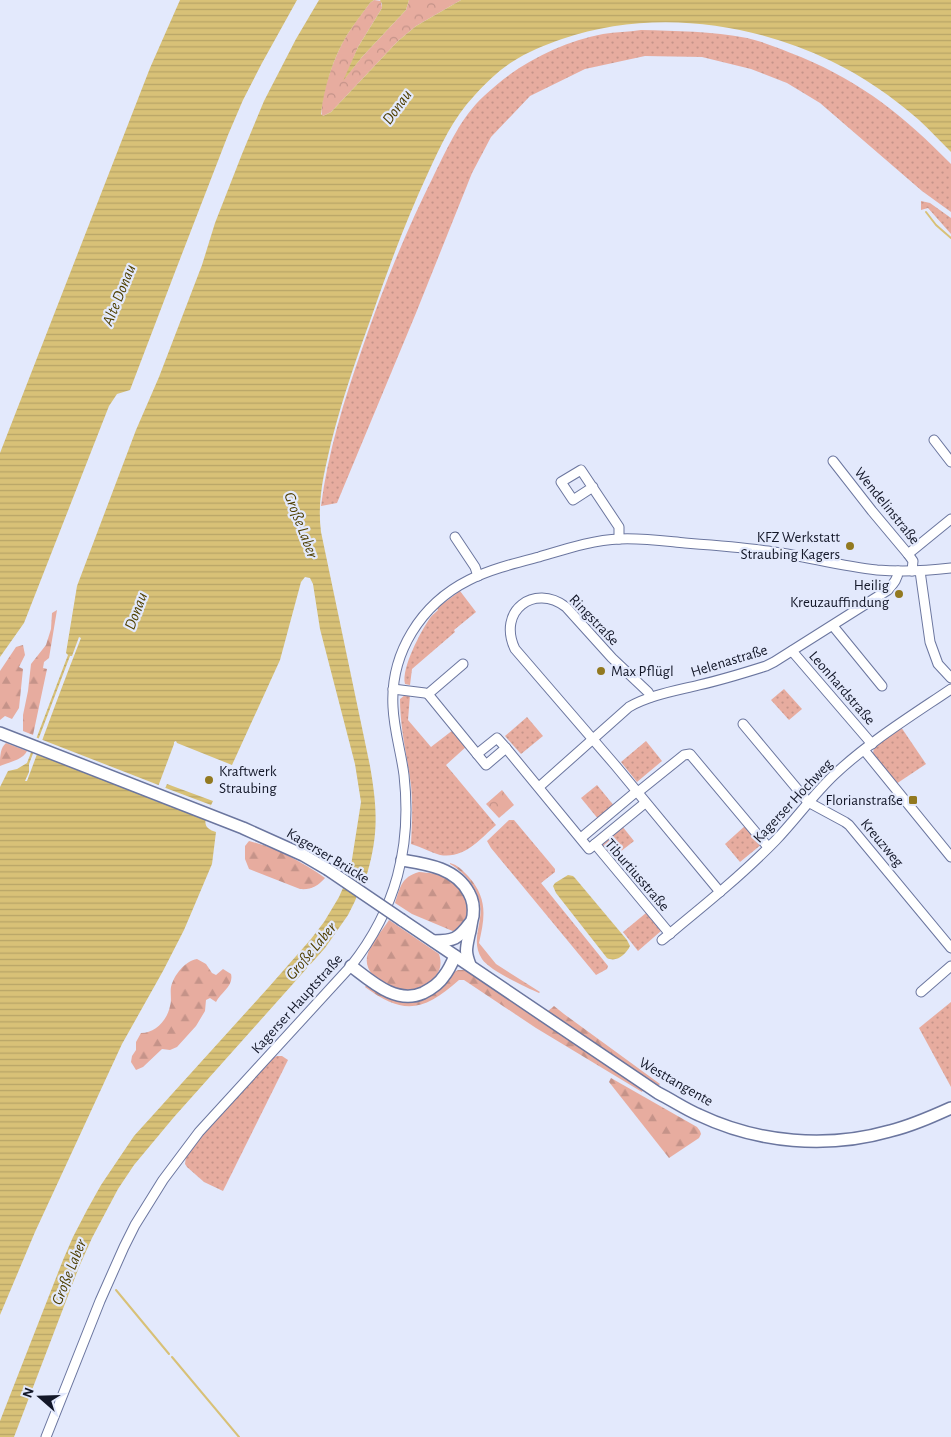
<svg xmlns="http://www.w3.org/2000/svg" width="951" height="1437" font-family="'Alegreya Sans',sans-serif">
	<style>
		.grass { fill: url(#grass-dots) }
		.forest { fill: url(#forest-firs) }
		.park { fill: url(#park-crowns) }
		.water { fill: url(#water-rules); fill-rule: evenodd }
		.pier { fill: #e3e9fc }
		.lines { fill: none; stroke-linecap: round; stroke-linejoin: round }
		.stream { stroke: #d8c177; stroke-width: 2 }
		.minor-casing { stroke: #6b769f; stroke-width: 11 }
		.major-casing { stroke: #6b769f; stroke-width: 14 }
		.minor { stroke: #fff; stroke-width: 9 }
		.major { stroke: #fff; stroke-width: 11 }
		.major-bridge-casing { stroke: #6b769f; stroke-width: 14; stroke-linecap: butt }
		.major-bridge { stroke: #fff; stroke-width: 11 }
		.poi-dot { fill: #927920; stroke: #e3e9fc; stroke-width: 2 }
		.labels { text-anchor: middle; dominant-baseline: central; stroke-width: 4.5; stroke-linejoin: round; paint-order: stroke }
		.street-label { font-size: 15px; fill: #131728; stroke: #e3e9fc }
		.poi-label { font-size: 15px; fill: #131728; stroke: #e3e9fc; text-anchor: end }
		.water-label { font-size: 16px; font-style: italic; fill: #4f3f00; stroke: #e3e9fc }
	</style>
	<defs>
		<pattern id="grass-dots" width="8" height="8" patternUnits="userSpaceOnUse" patternTransform="scale(1.25)"><rect width="8" height="8" fill="#e7ac9f"/><path d="M2 2h.1M6 6h.1" fill="none" stroke="#c59389" stroke-width="1.8" stroke-linecap="round"/></pattern>
		<pattern id="forest-firs" width="22" height="20" patternUnits="userSpaceOnUse" patternTransform="scale(1.25)"><rect width="22" height="20" fill="#e7ac9f"/><path d="M5 1l3.5 6h-7zM16 11l3.5 6h-7z" fill="#c59389"/></pattern>
		<pattern id="park-crowns" width="20" height="18" patternUnits="userSpaceOnUse" patternTransform="scale(1.25)"><rect width="20" height="18" fill="#e7ac9f"/><path d="M2 6a3 3 0 1 1 6 0M12 15a3 3 0 1 1 6 0" fill="none" stroke="#c59389"/></pattern>
		<pattern id="water-rules" width="6" height="5" patternUnits="userSpaceOnUse" patternTransform="scale(1.25)"><rect width="6" height="5" fill="#d8c177"/><path d="M0 2.5h6" fill="none" stroke="#b8a567"/></pattern>
	</defs>
	<rect width="100%" height="100%" fill="#e3e9fc"/>
	<g class="grass">
		<path d="M641,30C676,31 712,31 747,38C765,42 783,50 801,57C863,83 904,116 951,164V212L922,191L820,103L787,83L751,69L702,57L645,56L585,69L530,96L491,137L472,173L416,313L337,503L321,506C328,452 344,400 362,349C382,290 406,231 434,175C448,147 461,117 484,96C516,65 560,42 603,34C616,32 628,32 641,30Z"/>
		<polygon points="921,201 930,203 951,218 951,234 928,208 921,210"/>
		<path d="M460,591L476,612L454,630L455,632L412,669L410,685L405,684C401,668 421,631 430,618C432,615 436,612 438,610L437,608Z"/>
		<polygon points="784,689 802,709 789,720 771,700"/>
		<path d="M405,695H410L408,720L431,747L453,730L467,746L446,765L496,825C480,839 465,859 440,855C430,852 421,847 411,844C412,824 413,805 411,785C407,756 400,728 400,699Z"/>
		<polygon points="527,717 543,736 521,754 505,736"/>
		<polygon points="901,727 926,764 896,784 873,755 874,746"/>
		<polygon points="646,741 662,761 637,782 621,762"/>
		<polygon points="597,785 615,807 599,820 581,798"/>
		<polygon points="509,820 514,820 555,869 555,872 541,883 608,966 607,969 596,975 491,848 487,841"/>
		<polygon points="746,825 762,844 740,862 725,844"/>
		<polygon points="622,826 634,841 611,859 600,846 601,842"/>
		<polygon points="646,913 661,931 638,951 623,932"/>
		<polygon points="951,1002 951,1087 919,1028"/>
		<polygon points="277,1056 282,1056 288,1060 223,1191 204,1182 187,1167 185,1164 186,1156 202,1135 273,1058"/>
	</g>
	<g class="forest">
		<polygon points="57,610 49,658 44,662 43,668 47,669 33,735 23,731 23,715 28,691 31,664 46,645 51,629 52,613"/>
		<polygon points="23,645 25,655 19,667 23,669 19,708 12,719 5,716 0,720 0,671 16,647"/>
		<path d="M6,743L27,751C23,760 9,762 0,766C0,757 0,748 6,743Z"/>
		<path d="M249,841C277,848 302,862 325,878C318,886 311,890 300,889L249,869L245,859V846Z"/>
		<path d="M450,863C458,865 462,870 468,876C488,898 485,917 479,943L496,964L540,992L539,993C526,987 490,971 482,959C473,945 478,933 480,918C484,896 468,874 450,864Z"/>
		<path d="M419,872C428,873 438,873 447,877C453,880 457,885 461,890C472,906 469,920 455,932L412,914L395,903C400,888 401,877 419,872Z"/>
		<path d="M389,920L439,954C442,963 441,971 433,979C427,985 419,990 410,991C391,993 360,975 368,953C371,944 383,929 389,920Z"/>
		<path d="M197,959L206,964L212,973L216,975L223,969L231,974C234,986 221,992 216,1002L210,998L206,1000L205,1011L196,1026L177,1047L170,1050L162,1049L143,1067L136,1070L131,1062L132,1056L136,1050V1042L141,1033C155,1033 167,1021 170,1006C172,1000 170,993 171,987C174,975 185,961 197,959Z"/>
		<path d="M458,970H468L644,1088L642,1092L536,1028L464,980H459C424,1011 404,1016 365,987L367,984L398,1000Z"/>
		<polygon points="554,1006 564,1014 660,1084 658,1086 548,1011"/>
		<polygon points="611,1078 697,1127 700,1131 701,1134 699,1138 669,1158 609,1082"/>
	</g>
	<g class="park">
		<path d="M374,0L381,1L382,8L358,47L345,78L362,57L406,10L409,0H461L416,26L398,41L331,112L323,116H322C319,97 336,52 347,35C354,24 362,13 370,3Z"/>
		<polygon points="502,790 514,805 499,818 486,804"/>
	</g>
	<g class="water">
		<polygon points="180,0 297,0 262,63 243,100 228,135 175,272 130,390 117,394 109,406 24,623 0,657 0,453 150,68"/>
		<path d="M319,0H374L370,3C362,14 354,24 347,35C333,58 324,88 321,114L323,116L331,112L398,41L416,26L461,0H951V152C940,141 930,130 919,120C894,98 861,75 831,61C748,21 650,9 562,39C545,45 527,52 512,62C498,71 486,83 474,96C453,118 441,145 428,173C406,220 388,269 371,318C356,359 342,400 331,443C324,473 317,501 321,532L370,766C377,807 379,833 367,874H365L355,901L348,915L325,948L174,1117L134,1165L118,1189L92,1238L79,1267L14,1437H0V1421L63,1260L73,1237L87,1210L101,1185L134,1136L268,988L311,939L324,922L339,897L350,872L361,802L355,764L320,629L313,584L310,578L305,577L301,582L280,660L232,765L177,743L176,741L174,742V744L153,800L158,802L160,800L167,784L213,801C210,808 201,822 208,828C210,830 213,831 216,832L212,864L184,930L163,971L122,1044L35,1232L0,1315V787L8,771L17,769L27,763L68,655L66,653L77,586L136,430L159,377L202,265L215,223L242,154L264,101L296,39ZM79,637L81,638C62,686 45,733 27,781H25L29,772V764L70,656H72Z"/>
		<polygon points="380,0 409,0 406,10 362,57 343,81 358,47 382,8 382,4"/>
		<path d="M568,875L573,876L575,878L627,940L630,946C626,954 617,963 607,958L556,893L553,886L555,883Z"/>
	</g>
	<polygon class="pier" points="35,737 161,786 156,799 158,799 163,787 211,805 206,819 29,751"/>
	<g class="lines">
		<g class="stream">
			<polyline points="926,212 936,225 951,238"/>
			<polyline points="116,1290 169,1354"/>
			<polyline points="172,1357 239,1437"/>
		</g>
		<g class="minor-casing">
			<g id="minor">
				<polyline points="934,440 951,462"/>
				<polyline points="833,461 872,511 908,554 913,561 912,571"/>
				<polyline points="593,487 573,500 561,482 581,470 619,527 619,539"/>
				<polyline points="455,537 475,567 478,576"/>
				<polyline points="908,554 951,519"/>
				<polyline points="920,571 930,642 938,664 951,678"/>
				<polyline points="833,626 882,686"/>
				<polyline points="792,651 872,744"/>
				<polyline points="393,689 425,693 428,694 486,765 506,748 589,849 595,844 670,934"/>
				<polyline points="428,694 463,664"/>
				<path d="M651,697L648,692L612,658L566,607C534,583 497,611 515,649L615,765L720,892"/>
				<polyline points="743,724 808,802 845,822 849,825 951,948"/>
				<polyline points="864,750 951,857"/>
				<polyline points="477,754 497,738 506,748"/>
				<path d="M539,787L629,707C650,695 675,691 699,685C721,680 744,673 766,666L774,662L888,590C893,584 898,579 898,571"/>
				<polyline points="638,792 684,755 690,754 768,847"/>
				<polyline points="581,838 637,791"/>
				<polyline points="595,844 645,803"/>
				<path d="M662,940C701,908 741,876 776,840C796,819 813,795 834,775C869,742 911,716 951,689"/>
				<polyline points="921,992 951,966"/>
				<path d="M46,1437L100,1301L124,1247L135,1225L163,1180L199,1132L351,966C396,909 412,847 404,775C401,752 394,730 393,707C390,653 421,604 469,580C491,569 516,563 539,557C566,549 592,540 620,539C642,538 664,541 685,543C712,545 740,547 768,551C804,556 841,566 877,570C902,572 926,571 951,568"/>
			</g>
		</g>
		<g class="major-casing">
			<g id="major">
				<polyline points="0,733 243,828 303,855 327,869"/>
				<path d="M402,860C427,864 456,868 469,893C473,900 474,908 473,916C471,922 471,929 469,935C466,949 465,952 470,965"/>
				<path d="M402,920L658,1093C672,1100 685,1109 699,1115C758,1143 827,1149 890,1131C911,1126 931,1117 951,1108"/>
				<path d="M434,941C454,941 458,939 470,923"/>
				<path d="M351,966C371,981 396,1005 423,993C431,989 439,984 444,976C449,970 452,963 455,956"/>
			</g>
		</g>
		<use href="#minor" class="minor"/>
		<use href="#major" class="major"/>
		<g class="major-bridge-casing">
			<polyline id="major-bridge" points="327,869 402,920"/>
		</g>
		<use href="#major-bridge" class="major-bridge"/>
	</g>
	<g class="poi-dot">
		<circle cx="850" cy="546" r="5"/>
		<circle cx="899" cy="594" r="5"/>
		<circle cx="601" cy="671" r="5"/>
		<circle cx="209" cy="780" r="5"/>
		<rect x="908" y="795" width="10" height="10" rx="2.5"/>
	</g>
	<g class="labels">
		<g class="street-label">
			<text transform="translate(887 506) rotate(51)">Wendelinstraße</text>
			<text transform="translate(594 620) rotate(46)">Ringstraße</text>
			<text transform="translate(729 661) rotate(-17)">Helenastraße</text>
			<text transform="translate(842 688) rotate(49)">Leonhardstraße</text>
			<text transform="translate(793 801) rotate(-47)">Kagerser Hochweg</text>
			<text transform="translate(882 843) rotate(50)">Kreuzweg</text>
			<text transform="translate(328 856) rotate(31)">Kagerser Brücke</text>
			<text transform="translate(637 875) rotate(49)">Tiburtiusstraße</text>
			<text transform="translate(297 1004) rotate(-48)">Kagerser Hauptstraße</text>
			<text transform="translate(676 1082) rotate(30)">Westtangente</text>
		</g>
		<g class="poi-label">
			<text x="840" y="537">KFZ Werkstatt<tspan x="840" dy="17">Straubing Kagers</tspan></text>
			<text x="889" y="585">Heilig<tspan x="889" dy="17">Kreuzauffindung</tspan></text>
			<text x="611" y="671" text-anchor="start">Max Pflügl</text>
			<text x="219" y="771" text-anchor="start">Kraftwerk<tspan x="219" dy="17">Straubing</tspan></text>
			<text x="903" y="800">Florianstraße</text>
		</g>
		<g class="water-label">
			<text transform="translate(397 107) rotate(-54)">Donau</text>
			<text transform="translate(119 295) rotate(-68)">Alte Donau</text>
			<text transform="translate(301 525) rotate(69)">Große Laber</text>
			<text transform="translate(136 611) rotate(-69)">Donau</text>
			<text transform="translate(311 951) rotate(-50)">Große Laber</text>
			<text transform="translate(69 1272) rotate(-68)">Große Laber</text>
		</g>
	</g>
	<g transform="translate(40 1397) rotate(290)" stroke="#e3e9fc" stroke-width="4" paint-order="stroke">
	<path d="M0-4L9 19L0 12L-9 19Z" fill="#131728"/>
	<text y="-8" font-size="14" font-weight="bold" text-anchor="middle" fill="#131728">N</text>
	</g>
</svg>
